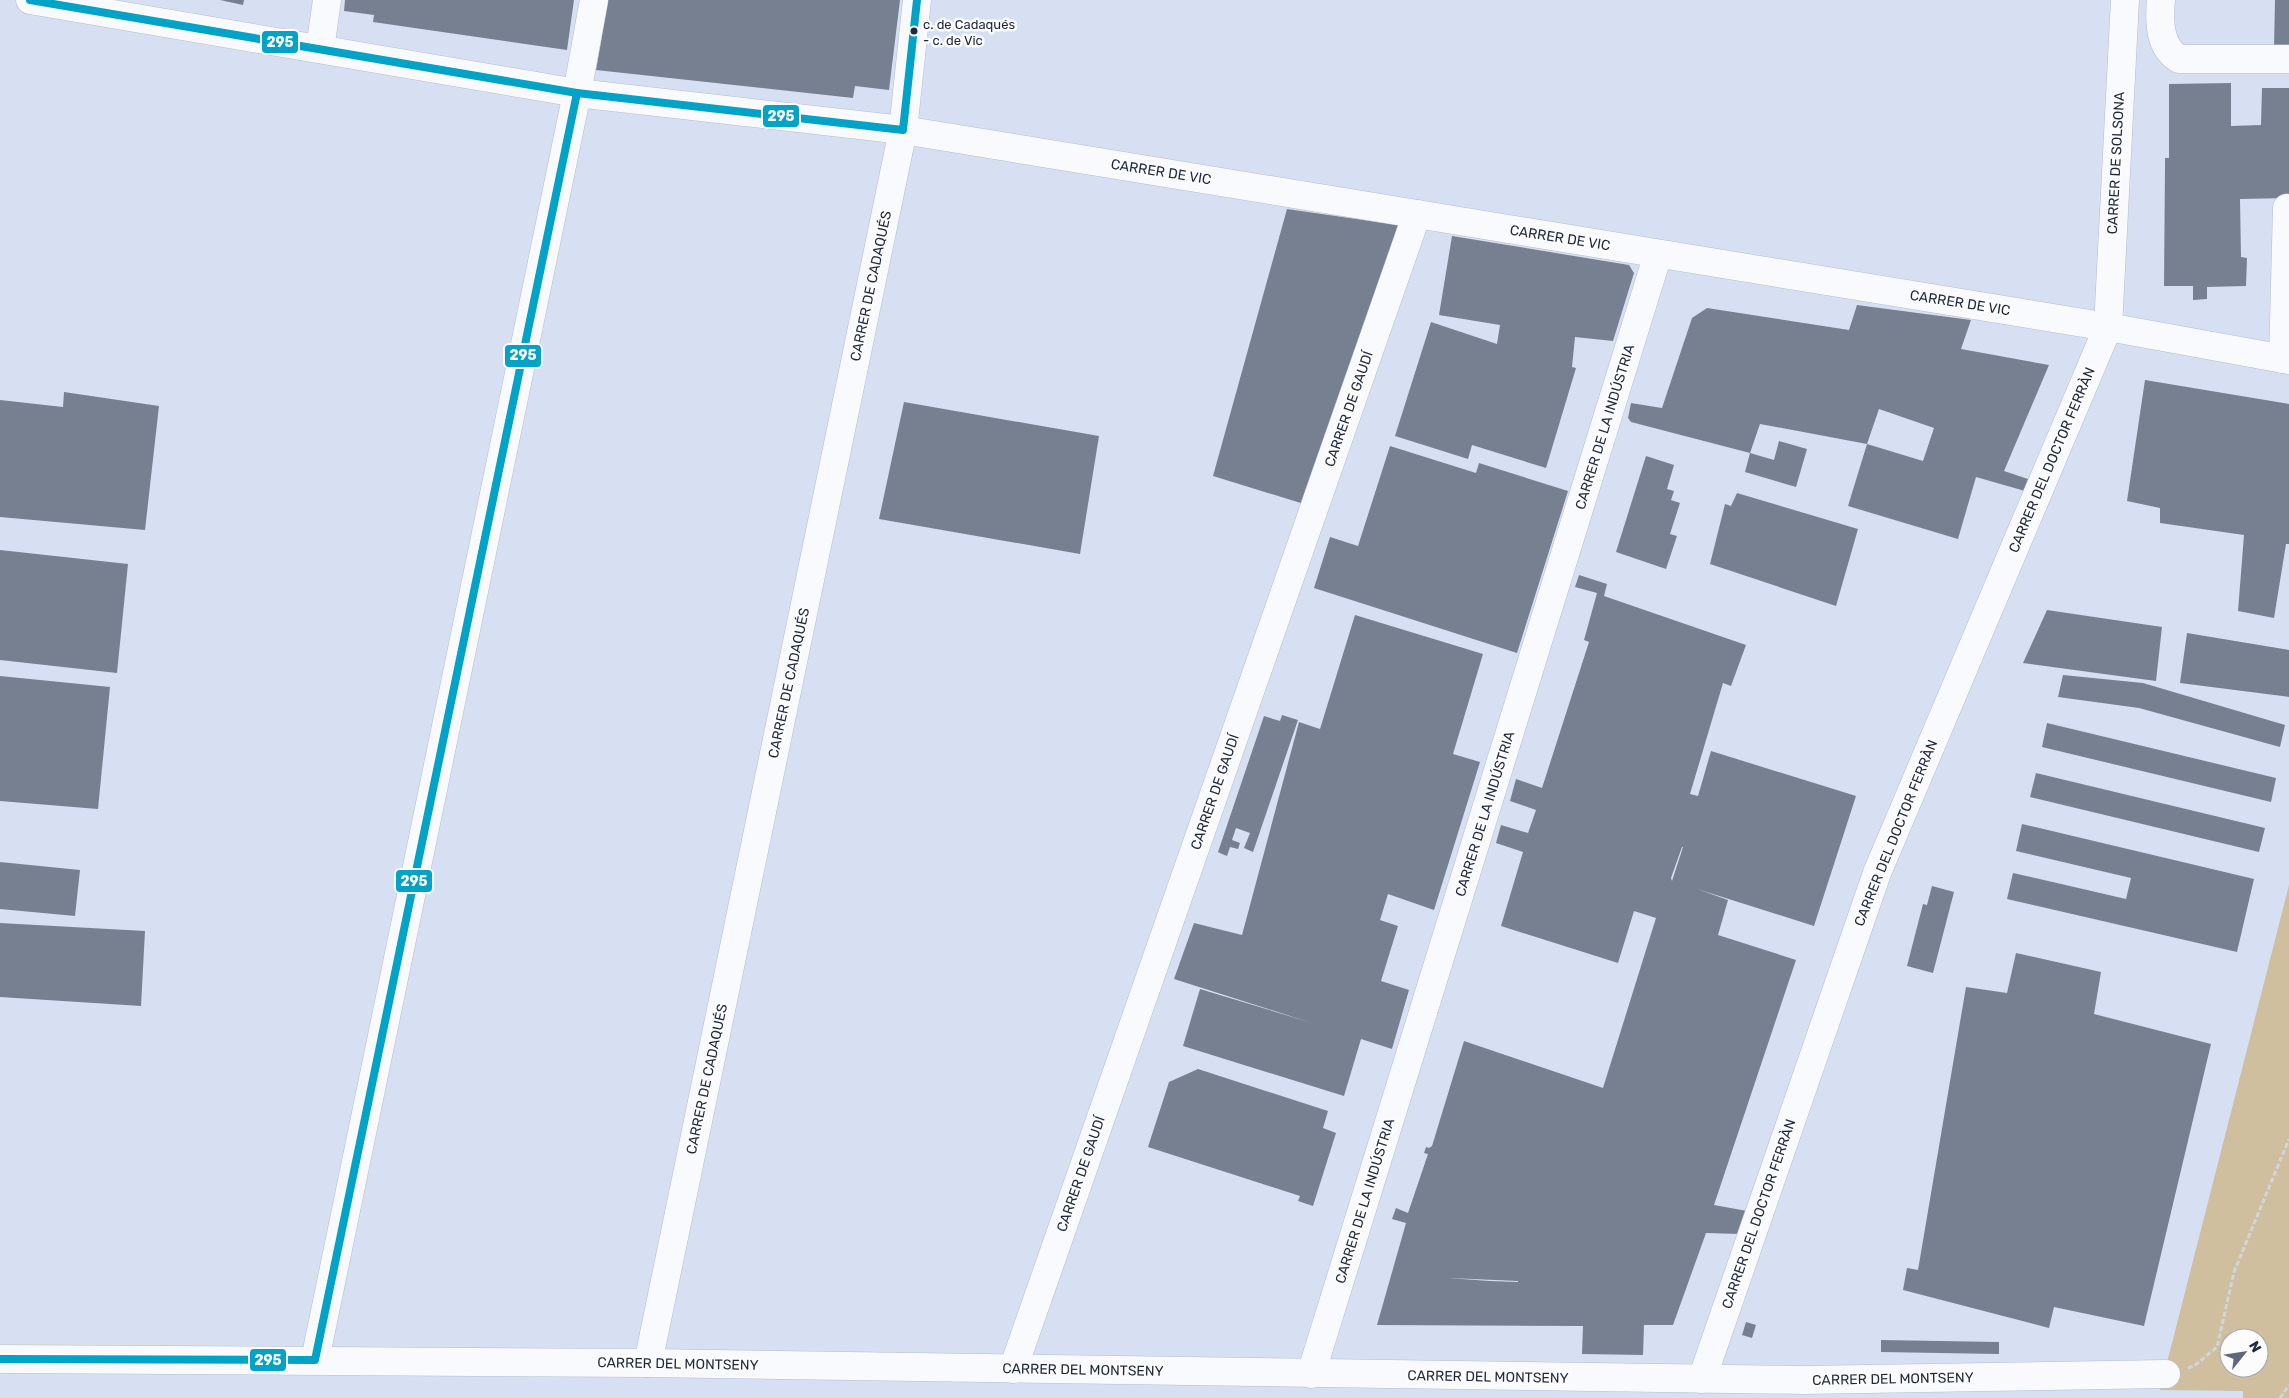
<svg xmlns="http://www.w3.org/2000/svg" width="2289" height="1398" font-family="Rubik,sans-serif">
	<style>
		.green { fill: #cfbf9e; fill-rule: evenodd }
		.building { fill: #778091; fill-rule: evenodd }
		.lines { fill: none; stroke-linecap: round; stroke-linejoin: round }
		.minor-casing { stroke: #b3bdd0; stroke-width: 29 }
		.path { stroke: #d2d5da; stroke-width: 3; stroke-dasharray: 5 2.5; stroke-linecap: butt }
		.minor { stroke: #f9fafd; stroke-width: 28 }
		.bus-1-casing { stroke: #fcfcfc; stroke-width: 11 }
		.bus-1 { stroke: #02a3c7; stroke-width: 8 }
		.bus-dot { fill: #1e293f; stroke: #fcfcfc; stroke-width: 2 }
		.labels { text-anchor: middle; dominant-baseline: central; stroke-width: 5; stroke-linejoin: round; paint-order: stroke }
		.bus-label { font-size: 13px; fill: #1e293f; stroke: #fcfcfc; text-anchor: start }
		.street-label { font-size: 14px; fill: #1e293f; stroke: #fcfcfc }
		.line-badge { stroke: #fcfcfc; stroke-width: 2 }
		.badge-label { font-size: 14px; text-anchor: middle; font-weight: bold; fill: #fff }
	</style>
	<rect width="100%" height="100%" fill="#d6e0f2"/>
	<path class="green" d="M2289,885V1398H2243V1391L2160,1390ZM2229,1338H2259V1368H2229Z"/>
	<g class="building">
		<polygon points="220,0 244,0 243,5"/>
		<polygon points="345,0 574,0 567,50 373,22 374,15 344,11"/>
		<polygon points="608,0 900,0 889,90 855,86 853,98 596,70"/>
		<polygon points="2275,0 2289,0 2289,48 2274,48"/>
		<polygon points="2231,83 2231,126 2261,125 2262,88 2289,88 2289,198 2240,199 2241,257 2247,258 2246,286 2207,287 2207,299 2193,300 2193,286 2164,286 2165,165 2165,158 2169,158 2169,84"/>
		<polygon points="1287,209 1398,225 1304,504 1213,476"/>
		<polygon points="1452,236 1629,265 1634,273 1613,341 1575,337 1572,367 1576,368 1546,468 1472,445 1468,459 1395,436 1431,322 1497,344 1500,325 1439,315"/>
		<polygon points="1857,305 1971,320 1961,349 2049,365 2004,471 2028,479 2025,491 1976,477 1958,539 1848,506 1867,444 1923,461 1934,428 1879,409 1867,444 1760,424 1750,453 1631,422 1628,418 1631,403 1662,408 1692,318 1707,308 1849,330"/>
		<polygon points="2145,380 2289,404 2289,544 2286,544 2274,618 2238,611 2244,535 2160,523 2160,508 2127,501"/>
		<polygon points="64,392 159,406 145,530 0,517 0,400 63,407"/>
		<polygon points="904,402 1099,436 1080,554 879,519"/>
		<polygon points="1779,441 1807,449 1796,487 1745,472 1750,453 1774,460"/>
		<polygon points="1390,446 1476,473 1479,463 1568,491 1517,653 1314,588 1330,537 1358,546"/>
		<polygon points="1646,456 1674,465 1667,489 1674,491 1671,500 1680,503 1670,534 1677,536 1666,569 1616,552"/>
		<polygon points="1737,493 1858,529 1836,606 1710,564 1725,504 1731,506"/>
		<polygon points="0,550 128,564 117,673 0,660"/>
		<path d="M1579,575L1607,584L1604,596L1746,645L1731,686L1723,683L1690,794L1698,796L1711,751L1856,796L1814,926L1697,889L1728,900L1718,935L1796,960L1714,1205L1747,1211L1740,1234L1706,1233L1673,1325H1644L1643,1355L1582,1354L1583,1326L1377,1325L1406,1223L1392,1219L1396,1208L1408,1213L1428,1154L1424,1153L1426,1147L1429,1148L1432,1146L1464,1041L1603,1088L1656,918L1634,911L1618,963L1501,926L1523,852L1496,843L1501,825L1528,833L1536,810L1510,801L1516,779L1542,788L1589,642L1584,640L1597,593L1575,587ZM1682,847H1683L1672,881L1671,878ZM1448,1278L1518,1281V1282L1490,1281Z"/>
		<polygon points="2047,610 2162,627 2156,681 2023,663"/>
		<polygon points="1355,615 1483,654 1453,754 1480,762 1434,910 1388,894 1380,920 1398,926 1381,981 1409,990 1392,1049 1361,1039 1344,1096 1183,1046 1200,989 1312,1023 1174,979 1194,923 1242,935 1299,722 1320,729"/>
		<polygon points="2187,633 2289,650 2289,697 2180,683"/>
		<polygon points="2063,675 2143,683 2285,725 2280,747 2139,708 2058,697"/>
		<polygon points="0,676 110,687 98,809 0,801"/>
		<polygon points="1282,715 1298,720 1253,852 1244,848 1250,833 1236,828 1232,840 1240,843 1238,849 1230,847 1227,856 1222,854 1218,852 1264,716 1280,721"/>
		<polygon points="2047,723 2276,778 2271,802 2042,747"/>
		<polygon points="2036,773 2265,828 2259,852 2030,797"/>
		<polygon points="2022,824 2254,879 2237,952 2007,899 2013,873 2126,899 2131,878 2016,851"/>
		<polygon points="0,862 80,870 75,916 0,909"/>
		<polygon points="1932,886 1954,892 1933,973 1907,966 1923,904 1927,905"/>
		<polygon points="0,923 145,931 141,1006 0,997"/>
		<polygon points="2016,953 2101,972 2094,1014 2211,1044 2144,1326 2054,1307 2049,1328 1903,1290 1907,1268 1918,1270 1966,987 2007,993"/>
		<polygon points="1198,1069 1328,1111 1323,1128 1336,1133 1313,1206 1298,1201 1300,1196 1148,1147 1169,1082"/>
		<polygon points="1746,1322 1756,1325 1752,1338 1742,1335"/>
		<polygon points="1881,1340 1999,1342 1999,1354 1881,1352"/>
	</g>
	<g class="lines">
		<g class="minor-casing">
			<g id="minor">
				<polyline points="30,0 577,93 903,130 2108,327 2289,360"/>
				<path d="M2161,0C2159,21 2159,47 2179,59H2289"/>
				<polyline points="320,49 327,0"/>
				<polyline points="2283,359 2287,208"/>
				<polyline points="0,1359 648,1363 1804,1380 2166,1374"/>
				<polyline points="315,1360 577,93 594,0"/>
				<polyline points="648,1363 903,130 917,0"/>
				<polyline points="1013,1369 1417,214"/>
				<polyline points="1311,1374 1658,254"/>
				<polyline points="1702,1379 1877,873 2108,327 2125,0"/>
			</g>
		</g>
		<g class="path">
			<polyline points="2188,1368 2194,1366 2217,1347 2234,1272 2289,1139"/>
			<polyline points="2280,1398 2289,1385"/>
		</g>
		<use href="#minor" class="minor"/>
		<g class="bus-1-casing">
			<g id="bus-1">
				<polyline points="30,0 577,93 903,130 917,0"/>
				<polyline points="0,1359 315,1360 577,93"/>
			</g>
		</g>
		<use href="#bus-1" class="bus-1"/>
	</g>
	<circle class="bus-dot" cx="914" cy="31" r="4.5"/>
	<g class="labels">
		<g class="bus-label">
			<text x="923" y="24">c. de Cadaqués<tspan x="923" dy="16">- c. de Vic</tspan></text>
		</g>
		<g class="street-label">
			<text transform="translate(2116 163) rotate(-87)">CARRER DE SOLSONA</text>
			<text transform="translate(1161 172) rotate(9)">CARRER DE VIC</text>
			<text transform="translate(1560 238) rotate(9)">CARRER DE VIC</text>
			<text transform="translate(871 286) rotate(-78)">CARRER DE CADAQUÉS</text>
			<text transform="translate(1960 303) rotate(9)">CARRER DE VIC</text>
			<text transform="translate(1349 409) rotate(-71)">CARRER DE GAUDÍ</text>
			<text transform="translate(1605 427) rotate(-73)">CARRER DE LA INDÚSTRIA</text>
			<text transform="translate(2052 460) rotate(-67)">CARRER DEL DOCTOR FERRÀN</text>
			<text transform="translate(789 683) rotate(-78)">CARRER DE CADAQUÉS</text>
			<text transform="translate(1215 792) rotate(-71)">CARRER DE GAUDÍ</text>
			<text transform="translate(1485 814) rotate(-73)">CARRER DE LA INDÚSTRIA</text>
			<text transform="translate(1896 833) rotate(-68)">CARRER DEL DOCTOR FERRÀN</text>
			<text transform="translate(707 1079) rotate(-78)">CARRER DE CADAQUÉS</text>
			<text transform="translate(1081 1174) rotate(-71)">CARRER DE GAUDÍ</text>
			<text transform="translate(1365 1201) rotate(-73)">CARRER DE LA INDÚSTRIA</text>
			<text transform="translate(1759 1214) rotate(-71)">CARRER DEL DOCTOR FERRÀN</text>
			<text transform="translate(678 1364) rotate(1)">CARRER DEL MONTSENY</text>
			<text transform="translate(1083 1370) rotate(1)">CARRER DEL MONTSENY</text>
			<text transform="translate(1488 1377) rotate(1)">CARRER DEL MONTSENY</text>
			<text transform="translate(1893 1379) rotate(-1)">CARRER DEL MONTSENY</text>
		</g>
	</g>
	<g class="line-badge">
		<rect x="261" y="30" width="38" height="24" rx="5" fill="#02a3c7"/>
		<rect x="762" y="104" width="38" height="24" rx="5" fill="#02a3c7"/>
		<rect x="504" y="344" width="38" height="24" rx="5" fill="#02a3c7"/>
		<rect x="395" y="869" width="38" height="24" rx="5" fill="#02a3c7"/>
		<rect x="249" y="1348" width="38" height="24" rx="5" fill="#02a3c7"/>
	</g>
	<g class="badge-label">
		<text x="280" y="47">295</text>
		<text x="781" y="121">295</text>
		<text x="523" y="360">295</text>
		<text x="414" y="886">295</text>
		<text x="268" y="1365">295</text>
	</g>
	<g transform="translate(2244 1353) rotate(60)"><circle r="24" fill="#fcfcfc" stroke="#a3a8b0"/>
	<path d="M0-4L9 19L0 12L-9 19Z" fill="#5e697e"/>
	<text y="-8" font-size="14" font-weight="bold" text-anchor="middle" fill="#1e293f">N</text>
	</g>
</svg>
